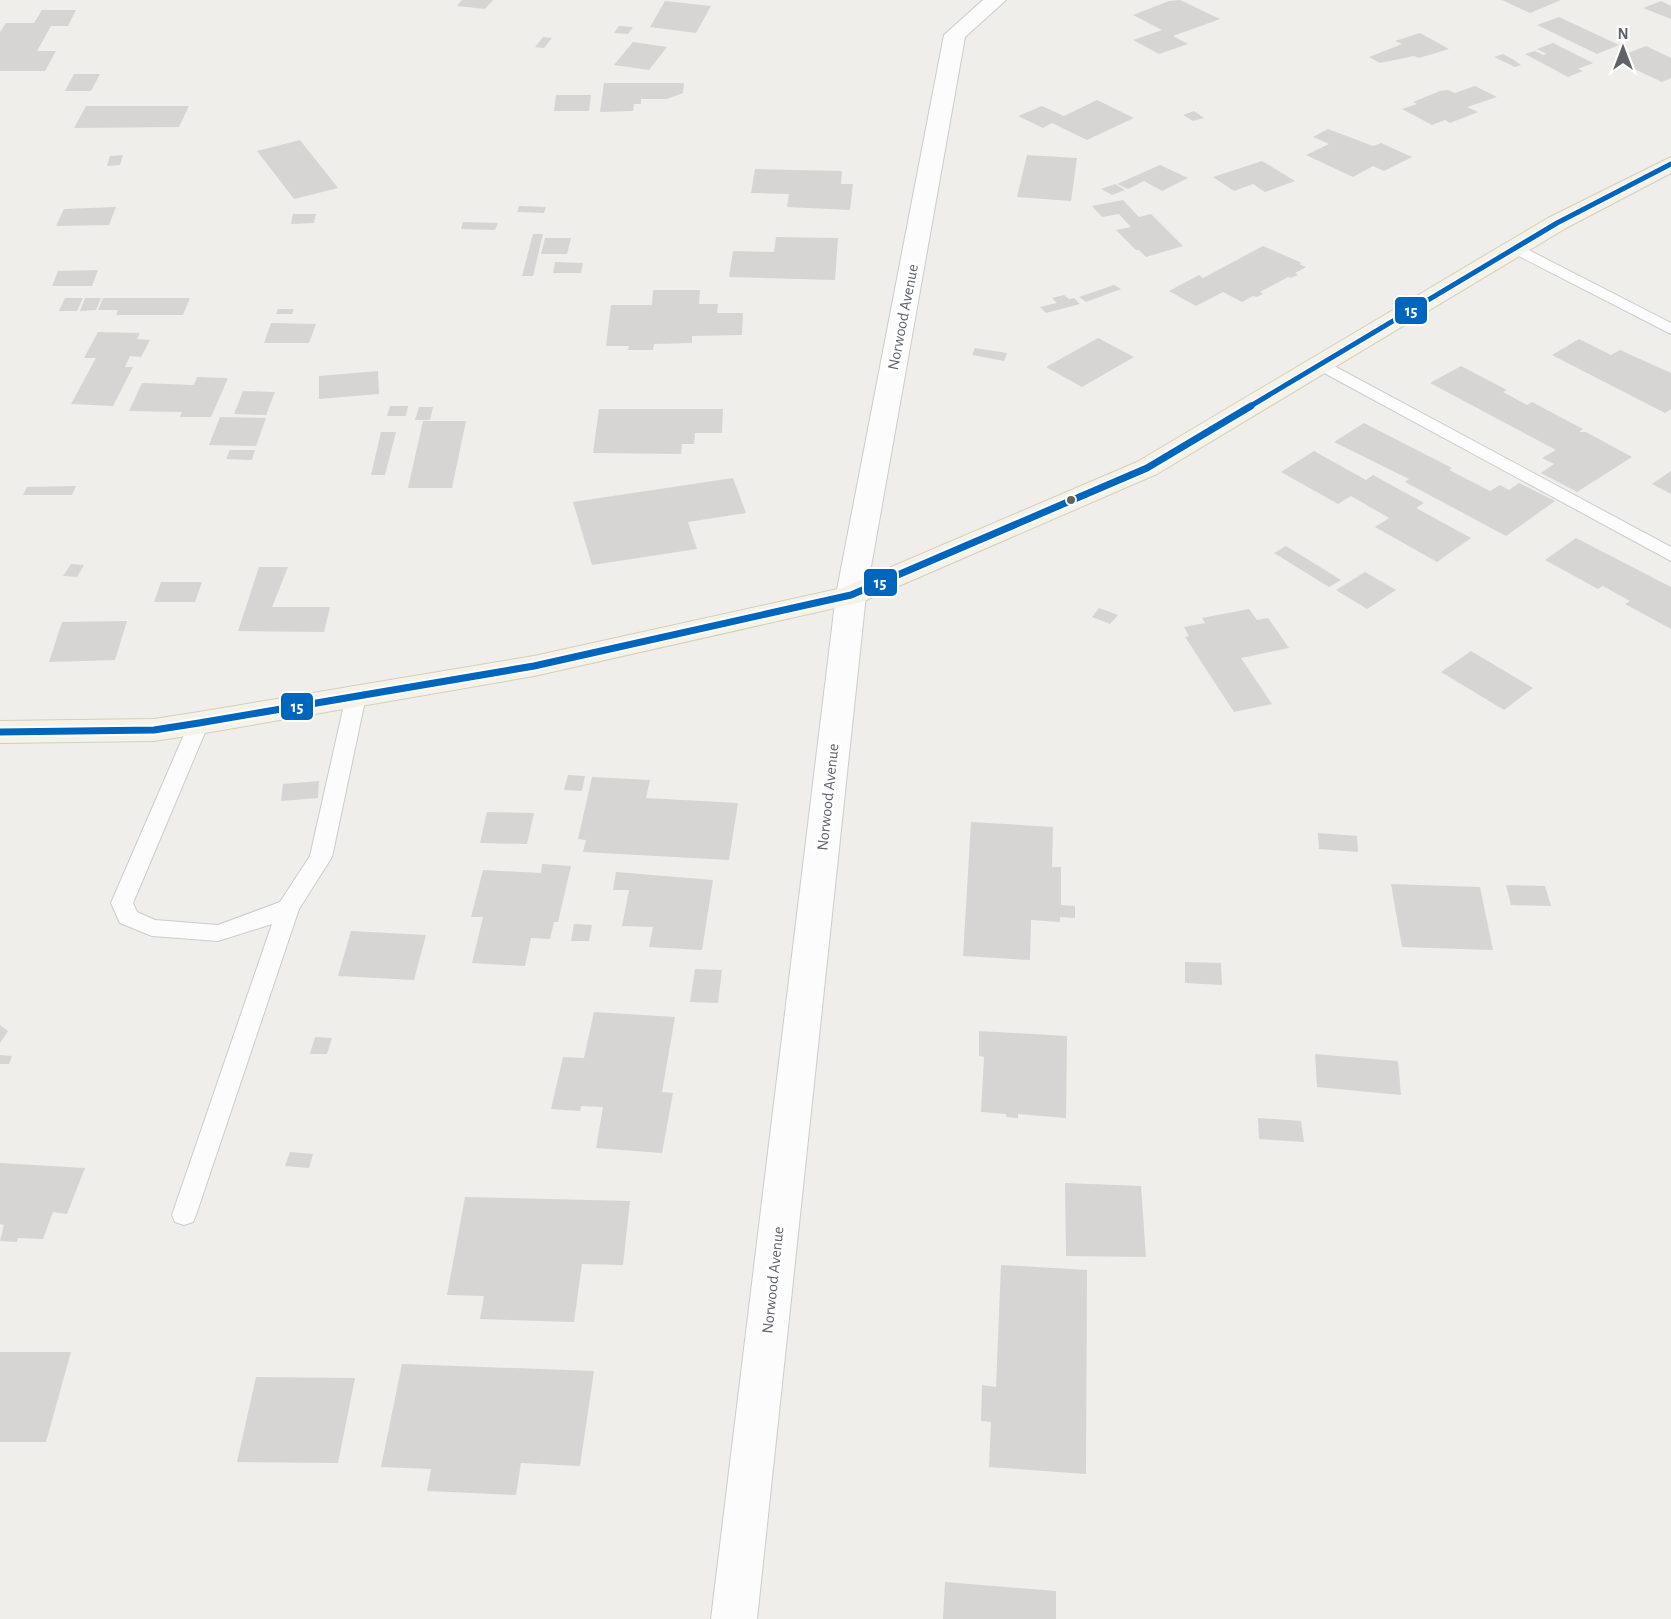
<svg xmlns="http://www.w3.org/2000/svg" width="1671" height="1619" font-family="'Alegreya Sans',sans-serif">
	<style>
		.building { fill: #d6d5d3 }
		.lines { fill: none; stroke-linecap: round; stroke-linejoin: round }
		.service-casing { stroke: #cbcccc; stroke-width: 2 }
		.minor-casing { stroke: #cbcccc; stroke-width: 2 }
		.tertiary-casing { stroke: #cbcccc; stroke-width: 2 }
		.primary-casing { stroke: #d7ceb8; stroke-width: 2 }
		.service { fill: #fdfcfc; fill-rule: evenodd }
		.minor { fill: #fdfcfc; fill-rule: evenodd }
		.tertiary { fill: #fdfcfc; fill-rule: evenodd }
		.primary { fill: #f4f2e9; fill-rule: evenodd }
		.bus-1-far1-casing { stroke: #fff; stroke-width: 8 }
		.bus-1-casing { stroke: #fff; stroke-width: 11 }
		.bus-1-far1 { stroke: #0065bd; stroke-width: 5 }
		.bus-1 { stroke: #0065bd; stroke-width: 7 }
		.bus-dot { fill: #5f6368; stroke: #fff; stroke-width: 2 }
		.labels { text-anchor: middle; dominant-baseline: central; stroke-width: 6; stroke-linejoin: round; paint-order: stroke }
		.street-label { font-size: 16px; fill: #5f6368; stroke: #fff }
		.line-badge { stroke: #fff; stroke-width: 2 }
		.badge-label { font-size: 16px; text-anchor: middle; font-weight: bold; fill: #fff }
	</style>
	<rect width="100%" height="100%" fill="#efeeea"/>
	<g class="building">
		<polygon points="462,0 493,0 485,9 457,6"/>
		<polygon points="1180,0 1220,19 1173,36 1188,44 1159,54 1133,40 1162,30 1133,15 1169,1"/>
		<polygon points="1502,0 1561,0 1530,13"/>
		<polygon points="665,1 711,6 696,33 650,27"/>
		<polygon points="1661,1 1671,6 1671,19 1643,8"/>
		<polygon points="42,10 76,10 68,26 51,26 37,51 56,51 45,71 0,71 0,32 6,23 34,23"/>
		<polygon points="1559,17 1619,45 1597,54 1537,25"/>
		<polygon points="619,26 633,27 628,34 614,33"/>
		<polygon points="1420,33 1449,49 1419,58 1414,56 1380,63 1369,57 1402,44 1395,41"/>
		<polygon points="543,37 552,38 544,48 535,47"/>
		<polygon points="633,42 667,47 649,70 614,65"/>
		<polygon points="1553,43 1593,63 1578,69 1583,71 1568,77 1525,54 1535,51 1543,55 1547,54 1537,49"/>
		<polygon points="1646,46 1671,58 1671,78 1662,82 1613,59"/>
		<polygon points="1503,54 1514,60 1521,65 1515,67 1494,57"/>
		<polygon points="74,74 100,74 91,91 65,91"/>
		<polygon points="604,83 684,83 683,93 667,99 641,99 641,104 634,104 633,111 600,112"/>
		<polygon points="1475,86 1497,97 1467,107 1478,112 1450,123 1445,120 1432,125 1402,109 1417,104 1413,102 1440,91 1448,90 1455,93"/>
		<polygon points="556,95 591,95 589,111 554,111"/>
		<polygon points="1097,100 1134,118 1087,140 1052,123 1043,128 1018,116 1042,106 1064,116"/>
		<polygon points="86,106 189,106 179,127 74,128"/>
		<polygon points="1194,111 1204,118 1193,121 1183,115"/>
		<polygon points="1328,129 1373,146 1381,143 1412,157 1384,171 1373,166 1353,177 1306,155 1329,144 1313,137"/>
		<polygon points="300,140 338,188 294,199 257,151"/>
		<polygon points="123,155 120,165 107,166 110,156"/>
		<polygon points="1027,155 1077,158 1071,201 1017,197"/>
		<polygon points="1262,161 1295,181 1265,192 1253,184 1234,191 1213,177"/>
		<polygon points="1160,165 1188,178 1162,191 1144,181 1128,189 1117,184"/>
		<polygon points="755,169 842,171 841,184 853,184 850,210 787,207 789,194 751,193"/>
		<polygon points="1115,184 1125,190 1112,195 1101,189"/>
		<polygon points="1123,200 1139,217 1151,214 1183,246 1146,257 1139,250 1136,250 1116,230 1131,227 1119,214 1102,217 1092,206"/>
		<polygon points="519,206 546,207 544,213 517,212"/>
		<polygon points="116,207 109,225 56,226 64,209"/>
		<polygon points="293,214 316,214 314,223 291,224"/>
		<polygon points="463,222 498,223 495,230 461,229"/>
		<polygon points="533,234 543,234 533,276 522,276"/>
		<polygon points="776,237 838,238 835,280 729,277 733,251 774,252"/>
		<polygon points="545,238 571,238 567,254 541,254"/>
		<polygon points="1263,246 1302,263 1299,264 1306,267 1295,273 1298,275 1291,278 1288,277 1260,292 1263,294 1257,297 1253,296 1242,302 1223,292 1196,306 1169,291 1199,275 1203,278"/>
		<polygon points="555,262 583,263 581,273 553,273"/>
		<polygon points="98,270 92,286 52,286 58,271"/>
		<polygon points="1114,285 1121,289 1086,302 1079,297"/>
		<polygon points="653,290 700,290 699,304 718,304 717,313 743,313 742,335 692,336 692,343 654,344 653,350 628,350 629,346 606,346 611,305 652,305"/>
		<polygon points="1064,295 1069,299 1074,298 1080,304 1046,313 1040,307 1057,303 1052,298"/>
		<polygon points="65,298 83,298 77,311 59,311"/>
		<polygon points="85,298 101,298 96,310 80,311"/>
		<polygon points="103,298 190,298 183,315 116,315 118,310 98,310"/>
		<polygon points="278,309 294,309 292,314 276,314"/>
		<polygon points="271,323 316,324 309,343 264,343"/>
		<polygon points="98,332 140,333 137,339 150,340 141,357 130,356 125,367 133,367 113,406 71,404 96,358 84,358"/>
		<polygon points="1098,338 1134,357 1082,387 1046,367"/>
		<polygon points="1579,339 1611,355 1620,350 1671,373 1671,409 1665,413 1552,355"/>
		<polygon points="975,348 1007,353 1004,361 972,355"/>
		<polygon points="1461,366 1507,390 1503,392 1527,405 1532,402 1583,429 1579,432 1586,432 1632,457 1577,492 1541,473 1554,464 1542,458 1556,450 1430,383"/>
		<polygon points="378,371 379,394 319,399 319,376"/>
		<polygon points="197,377 228,378 211,417 180,417 182,412 129,411 142,383 194,385"/>
		<polygon points="243,391 275,392 266,415 234,414"/>
		<polygon points="390,406 408,406 406,416 387,416"/>
		<polygon points="419,407 433,407 430,420 415,420"/>
		<polygon points="599,409 723,409 722,433 695,433 694,444 682,444 681,454 593,453"/>
		<polygon points="220,417 266,418 256,446 209,445"/>
		<polygon points="423,421 466,421 452,488 408,488"/>
		<polygon points="1364,423 1452,468 1449,470 1490,491 1500,485 1509,490 1519,483 1555,501 1506,536 1405,482 1409,479 1334,442"/>
		<polygon points="381,432 396,432 385,475 371,475"/>
		<polygon points="230,450 255,450 252,460 226,459"/>
		<polygon points="1314,451 1366,480 1373,475 1424,503 1416,508 1471,538 1437,562 1375,527 1389,518 1351,496 1338,504 1281,472"/>
		<polygon points="1671,471 1671,494 1652,484"/>
		<polygon points="733,478 746,513 688,522 697,549 592,565 573,502"/>
		<polygon points="76,486 72,495 23,495 27,487"/>
		<polygon points="1576,538 1671,587 1671,629 1625,604 1630,601 1603,586 1598,589 1545,560"/>
		<polygon points="1286,546 1341,580 1329,587 1274,553"/>
		<polygon points="71,564 84,565 77,577 63,576"/>
		<polygon points="259,567 288,567 272,607 330,607 324,632 238,631"/>
		<polygon points="1365,572 1396,590 1367,609 1336,590"/>
		<polygon points="161,582 202,582 195,602 154,602"/>
		<polygon points="1099,608 1118,615 1110,624 1092,617"/>
		<polygon points="1249,609 1257,620 1268,618 1289,648 1241,658 1272,704 1234,712 1185,637 1189,636 1184,627 1205,623 1202,618"/>
		<polygon points="127,621 115,660 49,662 62,622"/>
		<polygon points="1471,651 1533,688 1504,710 1441,672"/>
		<polygon points="568,775 585,776 582,791 564,790"/>
		<polygon points="592,777 650,780 646,798 738,803 729,860 583,852 586,840 578,839"/>
		<polygon points="319,781 318,798 281,801 283,784"/>
		<polygon points="487,812 534,813 527,844 480,843"/>
		<polygon points="971,822 1053,827 1052,867 1061,867 1061,905 1075,906 1075,918 1060,917 1060,922 1031,920 1030,960 963,956"/>
		<polygon points="1318,833 1357,836 1358,852 1319,849"/>
		<polygon points="542,864 571,866 558,922 554,922 550,939 531,938 525,966 472,963 483,917 471,917 483,870 541,873"/>
		<polygon points="616,872 713,880 702,950 649,947 653,927 622,926 629,890 613,890"/>
		<polygon points="1391,884 1480,887 1493,950 1402,947"/>
		<polygon points="1506,885 1545,886 1551,906 1511,905"/>
		<polygon points="574,924 592,925 589,941 571,941"/>
		<polygon points="351,931 426,935 414,980 338,976"/>
		<polygon points="1185,962 1221,963 1222,985 1185,983"/>
		<polygon points="695,969 722,970 718,1003 690,1002"/>
		<polygon points="594,1012 675,1017 662,1092 673,1093 662,1153 596,1148 603,1107 581,1106 580,1111 551,1109 563,1057 584,1058"/>
		<polygon points="0,1025 8,1031 0,1043"/>
		<polygon points="979,1031 1067,1036 1066,1118 1018,1114 1018,1118 1006,1117 1006,1114 981,1112 984,1057 979,1056"/>
		<polygon points="315,1037 332,1038 327,1054 310,1054"/>
		<polygon points="1315,1054 1398,1061 1401,1095 1317,1087"/>
		<polygon points="0,1055 12,1056 9,1064 0,1064"/>
		<polygon points="1258,1118 1301,1121 1304,1142 1259,1139"/>
		<polygon points="290,1152 313,1154 309,1168 285,1166"/>
		<polygon points="0,1163 85,1168 67,1214 53,1212 43,1239 18,1238 17,1242 0,1241 4,1225 0,1224"/>
		<polygon points="1065,1183 1141,1186 1146,1257 1066,1256"/>
		<polygon points="465,1197 630,1201 623,1265 582,1264 574,1322 480,1319 484,1296 447,1295"/>
		<polygon points="1001,1265 1087,1270 1086,1474 989,1467 991,1422 981,1421 982,1385 996,1387"/>
		<polygon points="0,1352 71,1352 46,1442 0,1442"/>
		<polygon points="402,1364 594,1371 580,1466 521,1463 516,1495 427,1491 431,1469 381,1467"/>
		<polygon points="256,1377 355,1378 338,1463 237,1462"/>
		<polygon points="945,1582 1056,1591 1056,1619 943,1619"/>
	</g>
	<g class="lines">
		<g class="service-casing">
			<g id="service">
				<polygon points="1515,243 1671,323 1671,334 1509,251 1507,248 1509,245"/>
				<polygon points="1321,359 1671,547 1671,561 1315,368 1313,364"/>
				<polygon points="356,689 363,691 366,696 332,857 299,909 196,1215 193,1222 184,1225 175,1222 172,1215 272,924 218,941 152,936 120,923 111,903 189,723 192,718 206,718 209,723 133,903 137,912 155,920 218,925 280,902 310,856 346,696 349,691"/>
			</g>
		</g>
		<g class="minor-casing">
			<polygon id="minor" points="983,0 1006,0 965,37 866,595 862,602 851,604 840,602 836,595 944,35"/>
		</g>
		<g class="tertiary-casing">
			<polygon id="tertiary" points="851,586 862,588 866,595 757,1619 711,1619 836,595 840,588"/>
		</g>
		<g class="primary-casing">
			<polygon id="primary" points="1671,157 1671,173 1566,228 1157,474 862,602 534,676 199,734 154,741 0,743 0,721 154,719 199,712 534,656 842,588 1137,462 1548,218"/>
		</g>
		<use href="#service" class="service"/>
		<use href="#minor" class="minor"/>
		<use href="#tertiary" class="tertiary"/>
		<use href="#primary" class="primary"/>
		<g class="bus-1-far1-casing">
			<polyline id="bus-1-far1" points="1249,407 1557,223 1671,164"/>
		</g>
		<g class="bus-1-casing">
			<polyline id="bus-1" points="0,732 154,730 199,723 534,666 851,595 1147,468 1251,406"/>
		</g>
		<use href="#bus-1-far1" class="bus-1-far1"/>
		<use href="#bus-1" class="bus-1"/>
	</g>
	<circle class="bus-dot" cx="1071" cy="500" r="5"/>
	<g class="labels">
		<g class="street-label">
			<text transform="translate(903 317) rotate(-79)">Norwood Avenue</text>
			<text transform="translate(828 797) rotate(-84)">Norwood Avenue</text>
			<text transform="translate(773 1280) rotate(-84)">Norwood Avenue</text>
		</g>
	</g>
	<g class="line-badge">
		<rect x="1394" y="296" width="34" height="29" rx="6" fill="#0065bd"/>
		<rect x="863" y="568" width="35" height="29" rx="6" fill="#0065bd"/>
		<rect x="280" y="692" width="34" height="29" rx="6" fill="#0065bd"/>
	</g>
	<g class="badge-label">
		<text x="1411" y="316">15</text>
		<text x="880" y="588">15</text>
		<text x="297" y="712">15</text>
	</g>
	<g transform="translate(1623 48)" stroke="#ffffff" stroke-width="4.5" paint-order="stroke">
	<path d="M0-4.5L10 22L0 15L-10 22Z" fill="#5f6368"/>
	<text y="-9" font-size="16" font-weight="bold" text-anchor="middle" fill="#5f6368">N</text>
	</g>
</svg>
